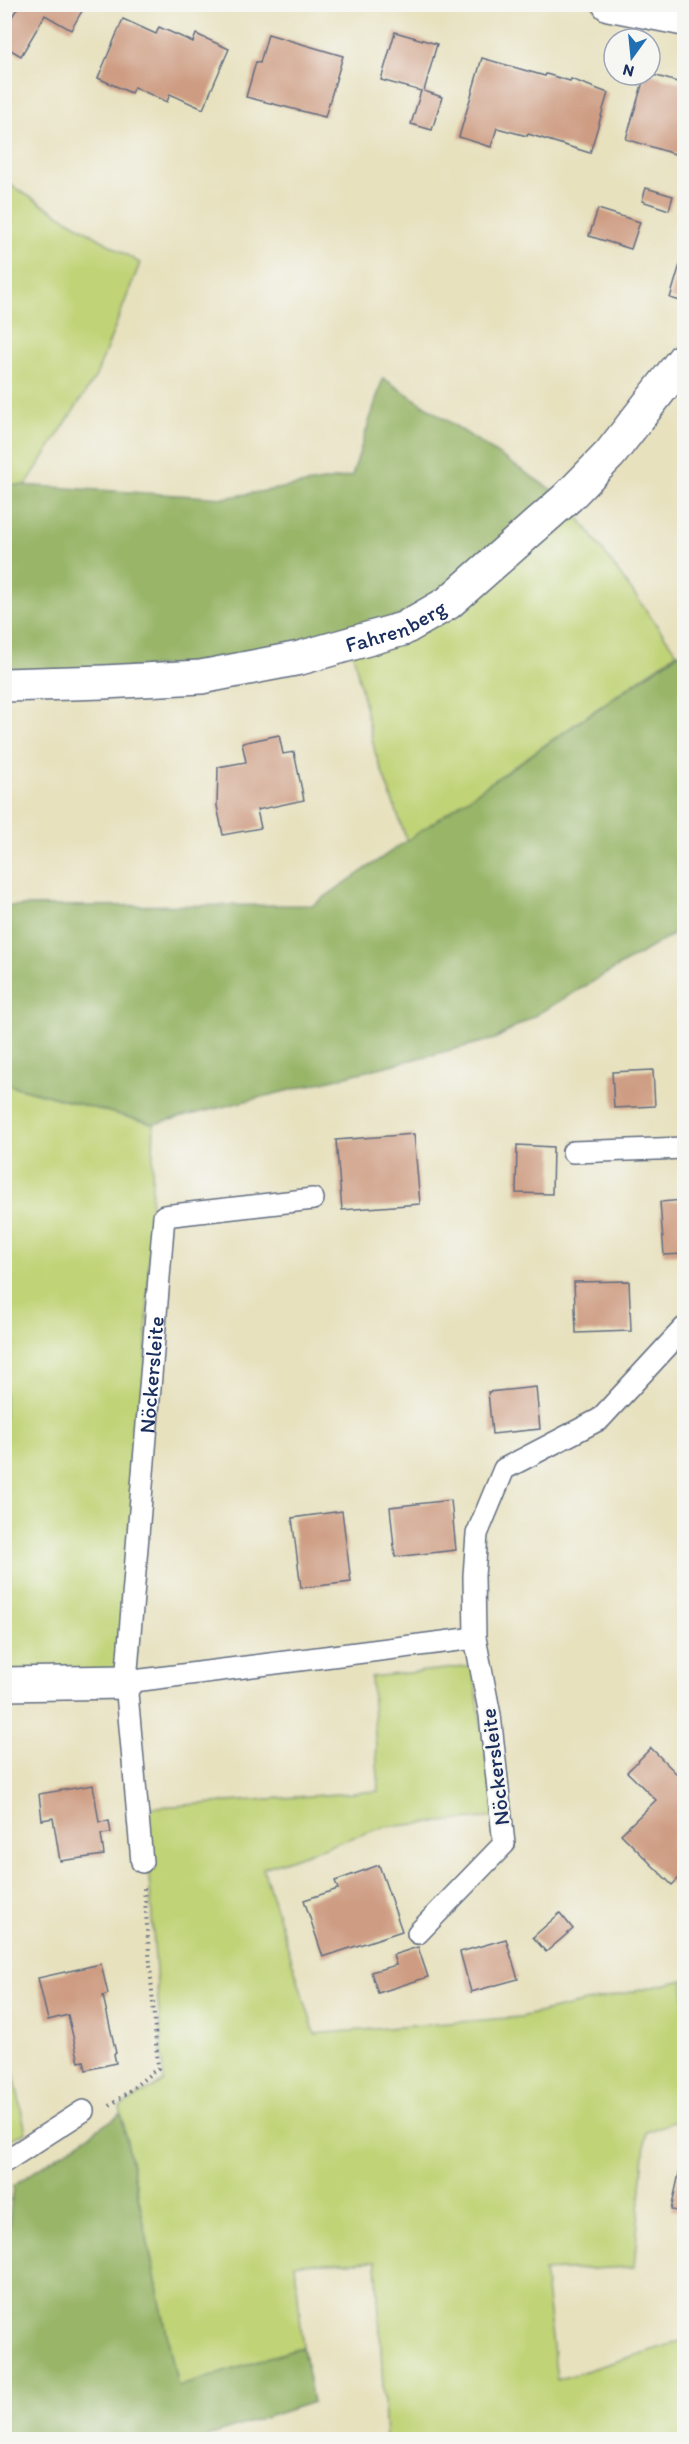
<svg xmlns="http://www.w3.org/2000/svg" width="689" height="2444" font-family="Itim,sans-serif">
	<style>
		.green { fill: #c0d376; stroke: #6e816a; stroke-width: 1.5 }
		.forest { fill: #98b567; stroke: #5a7262; stroke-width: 1.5 }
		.building { fill: #ce9c82 }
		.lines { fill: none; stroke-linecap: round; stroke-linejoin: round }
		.lane-casing { stroke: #626d80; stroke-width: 24 }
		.street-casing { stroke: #626d80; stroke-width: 36 }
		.path { stroke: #626d80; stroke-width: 4; stroke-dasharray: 1.5 4.5; stroke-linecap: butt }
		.lane { stroke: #fff; stroke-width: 21 }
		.street { stroke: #fff; stroke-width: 33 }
		.labels { text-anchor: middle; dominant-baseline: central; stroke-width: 4.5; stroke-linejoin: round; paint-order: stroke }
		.street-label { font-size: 22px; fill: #1b2f5e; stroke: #f6f6f2 }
	</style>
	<rect width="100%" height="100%" fill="#f6f6f2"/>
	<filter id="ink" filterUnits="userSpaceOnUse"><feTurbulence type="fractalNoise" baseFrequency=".0167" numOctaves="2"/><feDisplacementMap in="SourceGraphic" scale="12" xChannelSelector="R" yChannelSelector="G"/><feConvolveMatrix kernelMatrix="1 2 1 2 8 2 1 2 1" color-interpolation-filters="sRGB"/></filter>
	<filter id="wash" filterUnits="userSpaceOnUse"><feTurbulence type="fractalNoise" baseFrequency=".008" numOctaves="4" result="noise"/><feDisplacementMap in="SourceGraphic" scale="24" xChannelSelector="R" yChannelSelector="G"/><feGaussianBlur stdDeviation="1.35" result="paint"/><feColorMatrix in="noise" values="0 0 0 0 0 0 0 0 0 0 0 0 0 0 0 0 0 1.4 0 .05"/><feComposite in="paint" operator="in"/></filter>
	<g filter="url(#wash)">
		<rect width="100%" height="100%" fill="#e7e1be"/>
		<g class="green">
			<polygon points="5,182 140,263 96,376 25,486 5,484"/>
			<polygon points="569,504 677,653 407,841 375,752 352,648"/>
			<polygon points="4,1084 154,1124 135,1672 5,1675"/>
			<polygon points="473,1666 495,1817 384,1827 263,1868 315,2034 520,2017 684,1980 684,2118 646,2132 634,2267 544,2271 557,2380 684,2340 684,2439 386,2439 376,2261 295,2264 303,2347 178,2388 120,2107 164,2081 144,1808 379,1791 371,1677"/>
			<polygon points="4,2025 26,2133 5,2141 4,2141"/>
		</g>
		<g class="forest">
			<polygon points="383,378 561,496 444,598 297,654 5,679 4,484 224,498 352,476"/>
			<polygon points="684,650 684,928 495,1039 154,1124 5,1084 5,906 313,905"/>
			<polygon points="121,2114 178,2387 303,2347 313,2402 199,2439 5,2439 4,2271 13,2186"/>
		</g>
		<g id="blocks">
			<g class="building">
				<polygon points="20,4 86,4 71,30 45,15 21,56 4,46 4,29"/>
				<polygon points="123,19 156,34 159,27 193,42 196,34 229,49 203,109 170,94 167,102 134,87 131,93 98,78"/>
				<polygon points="395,32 437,44 424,91 442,97 432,130 411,124 421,91 381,80"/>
				<polygon points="268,34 343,56 325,117 246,97 256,62 260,63"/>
				<polygon points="482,58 545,76 546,74 570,81 571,79 608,93 590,153 528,134 527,136 497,128 491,147 459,137"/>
				<polygon points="650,74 684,84 684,157 626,139 645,75"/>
				<polygon points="646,188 673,196 669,210 642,201"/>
				<polygon points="598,209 640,222 631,249 589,236"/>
				<polygon points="684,251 684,302 670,298"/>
				<polygon points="279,735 283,754 294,752 304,800 257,810 261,828 223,835 217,806 218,767 246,762 242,743"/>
				<polygon points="653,1070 655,1106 614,1108 612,1072"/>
				<polygon points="414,1134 420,1204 342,1210 336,1140"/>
				<polygon points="517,1145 553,1147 552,1194 516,1193"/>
				<polygon points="684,1200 684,1254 664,1255 660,1202"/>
				<polygon points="629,1281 631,1331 576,1333 574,1282"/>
				<polygon points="536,1387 540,1429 492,1434 488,1392"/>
				<polygon points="451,1500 456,1550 395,1557 390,1507"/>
				<polygon points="342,1511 351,1582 301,1588 292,1518"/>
				<polygon points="651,1748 684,1781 684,1873 672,1885 621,1834 656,1800 627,1772"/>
				<polygon points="93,1785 99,1822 109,1821 111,1833 101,1834 104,1855 60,1861 53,1818 42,1820 39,1794"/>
				<polygon points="379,1865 402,1931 323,1957 304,1900 338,1889 335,1881"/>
				<polygon points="560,1913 573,1929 546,1952 533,1937"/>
				<polygon points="506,1939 518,1979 471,1992 460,1952"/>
				<polygon points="418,1947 428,1977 378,1993 371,1972 396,1965 393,1955"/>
				<polygon points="101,1964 108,1994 103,1996 116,2053 114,2054 116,2063 86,2070 84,2061 79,2062 68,2015 48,2020 38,1978"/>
				<polygon points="680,2169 684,2170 684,2212 671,2210"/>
			</g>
		</g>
	</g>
	<g filter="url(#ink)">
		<use href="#blocks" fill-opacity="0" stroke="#626d80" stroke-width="1.5"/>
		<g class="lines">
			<g class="lane-casing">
				<g id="lane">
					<polyline points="573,1152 684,1148"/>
					<polyline points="126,1682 475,1638 474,1576 477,1534 504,1469 600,1419 684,1328"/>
					<path id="s1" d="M142,1862L126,1682L164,1216L313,1199"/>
					<polyline points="418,1933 504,1844 490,1715 475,1638"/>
					<polyline points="4,2162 83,2111"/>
				</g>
			</g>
			<g class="street-casing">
				<g id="street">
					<polyline points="609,4 684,19"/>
					<path id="s2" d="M4,685L104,682L201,677L300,658L403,629L448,603L568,497L610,454L684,359"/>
					<polyline points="4,1684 126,1682"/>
				</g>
			</g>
			<polyline class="path" points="110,2106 158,2068 144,1888"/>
			<use href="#lane" class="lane"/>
			<use href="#street" class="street"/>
		</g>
	</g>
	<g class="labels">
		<g class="street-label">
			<text stroke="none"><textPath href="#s2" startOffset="399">Fahrenberg</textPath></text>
			<text stroke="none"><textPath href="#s1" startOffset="489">Nöckersleite</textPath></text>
			<text transform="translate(495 1767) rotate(-97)">Nöckersleite</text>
		</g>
	</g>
	<rect width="689" height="2444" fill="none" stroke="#f6f6f2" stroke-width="24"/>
	<g transform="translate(632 57) rotate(195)"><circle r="28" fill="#f6f6f2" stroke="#9ea6b7" stroke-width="1.5"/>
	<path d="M0-4.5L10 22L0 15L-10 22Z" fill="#1f6fb2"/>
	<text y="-9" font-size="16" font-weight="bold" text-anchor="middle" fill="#1b2f5e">N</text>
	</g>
</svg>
